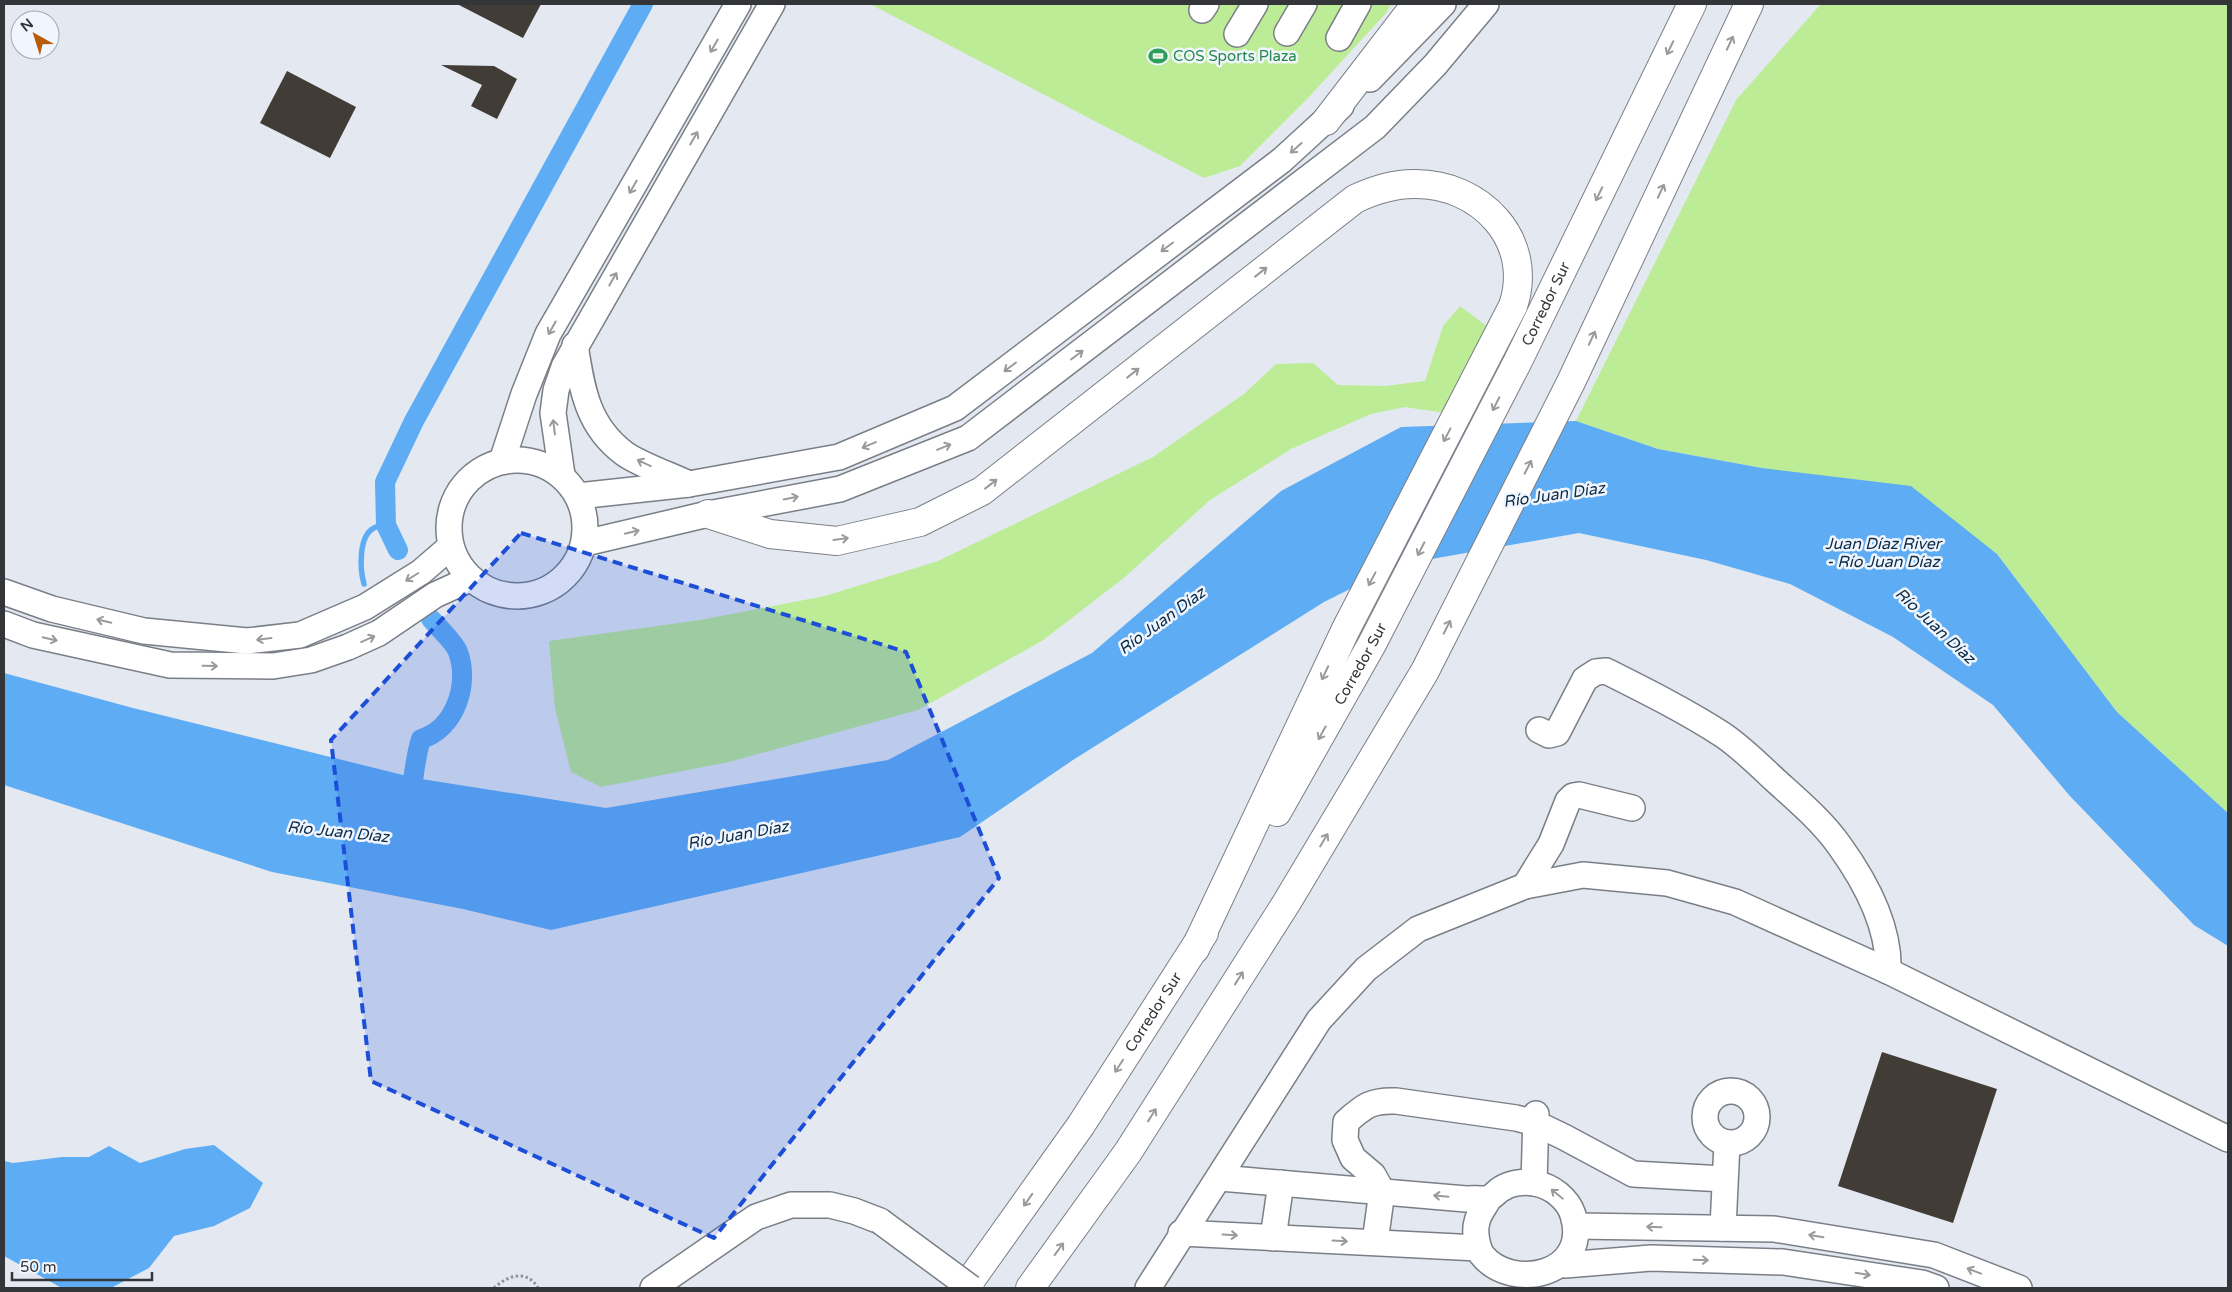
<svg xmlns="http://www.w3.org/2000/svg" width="2232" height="1292" font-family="'Varela Round',sans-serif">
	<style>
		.green { fill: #bdec96 }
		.water { fill: #5eadf4 }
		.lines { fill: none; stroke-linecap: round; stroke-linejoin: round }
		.stream { stroke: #5eadf4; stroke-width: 5.5 }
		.canal { stroke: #5eadf4; stroke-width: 20 }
		.building { fill: #423c36 }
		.minor-casing { stroke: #7a7e86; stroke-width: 28 }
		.highway-casing { stroke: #7a7e86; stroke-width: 30 }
		.path { stroke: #909399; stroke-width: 3; stroke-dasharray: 2.5 2.5; stroke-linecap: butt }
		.minor { stroke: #fff; stroke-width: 25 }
		.highway { stroke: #fff; stroke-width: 28 }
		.minor-bridge-casing { stroke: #7a7e86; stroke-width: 28; stroke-linecap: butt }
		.minor-bridge { stroke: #fff; stroke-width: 25 }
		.oneway { stroke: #9a9a9c }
		.marked { fill: #1d4ed8; fill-opacity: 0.2; stroke: #1d4ed8; stroke-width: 4; stroke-dasharray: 10 6; stroke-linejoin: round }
		.labels { text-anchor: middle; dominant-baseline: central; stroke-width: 5; stroke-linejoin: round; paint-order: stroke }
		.leisure-label { font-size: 15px; fill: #27864d; stroke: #f1f6fe; text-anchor: start }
		.street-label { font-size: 15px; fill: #343539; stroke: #f1f6fe }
		.water-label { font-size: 16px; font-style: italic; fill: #0b2c48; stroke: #f1f6fe }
	</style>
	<rect width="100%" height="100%" fill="#e4e9f1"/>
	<g class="green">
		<polygon points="870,4 1391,4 1386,13 1308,98 1240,166 1204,178"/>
		<polygon points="1821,4 2228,4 2228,813 2117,712 1997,554 1762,468 1658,449 1576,421 1736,100"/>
		<polygon points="1460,306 1488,327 1445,413 1405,407 1371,414 1291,449 1210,500 1125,577 1042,641 918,710 729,762 601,787 571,772 555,708 549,641 700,620 825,596 938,561 1153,457 1244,394 1276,364 1313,363 1338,385 1385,386 1425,381 1443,326"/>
	</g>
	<g class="water">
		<polygon points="1576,421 1658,449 1762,468 1911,486 1997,554 2117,712 2228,813 2228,946 2194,925 2069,795 1993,705 1893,637 1790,584 1706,560 1579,533 1398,565 1324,602 1073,760 960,837 551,930 463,909 272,872 4,785 4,673 133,708 415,778 606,808 888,760 1092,653 1281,491 1401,427"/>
		<polygon points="214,1145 263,1183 250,1208 214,1226 174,1236 149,1268 111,1288 60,1287 4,1256 4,1161 13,1163 62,1157 89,1157 109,1146 140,1163 185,1149"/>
	</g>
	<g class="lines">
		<path class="stream" d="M364,584C360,570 358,536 374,528C377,526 382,526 386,525"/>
		<g class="canal">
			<polyline points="398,550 386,525 385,482 414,421 643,4"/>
			<path d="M409,804C414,782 414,761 421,739C455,729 470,684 458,652C455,643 438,627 431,619"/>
		</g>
	</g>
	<g class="building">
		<polygon points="457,4 541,4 523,38"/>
		<polygon points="441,65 494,66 517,79 497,119 471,106 482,85"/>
		<polygon points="287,71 356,107 330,158 260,123"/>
		<polygon points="1882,1052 1997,1089 1953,1223 1838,1186"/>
	</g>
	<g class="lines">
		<g class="minor-casing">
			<g id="minor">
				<polyline points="1202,10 1206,4"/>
				<polyline points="1287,33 1304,4"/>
				<polyline points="1237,34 1255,4"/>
				<polyline points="1339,38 1358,4"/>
				<polyline points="1370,79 1443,4"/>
				<path d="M575,345C582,389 587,426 625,454C641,465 670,475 689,484"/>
				<circle cx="517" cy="528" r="68"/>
				<polyline points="502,461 524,394 548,334 738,4"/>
				<polyline points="562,475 553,413 556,390 564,367 772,4"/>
				<polyline points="578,496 689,484 839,457 955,408 1282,160 1341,106"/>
				<polyline points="585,543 708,514 840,489 968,438 1375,127 1435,65 1486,4"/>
				<polyline points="4,592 52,609 144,631 247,641 300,635 365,607 421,572 450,547"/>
				<polyline points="4,624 33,635 170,665 273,666 311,660 348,647 379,633 435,595 470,579"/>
				<path d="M1539,730L1549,735L1557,733L1585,679L1596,672L1606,671C1646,691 1686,711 1723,735C1742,748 1759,765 1775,780C1797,800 1822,821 1839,845C1865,881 1890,926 1888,971"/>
				<polyline points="1525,886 1551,844 1568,801 1573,796 1579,795 1632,808"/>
				<circle cx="1731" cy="1117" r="26"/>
				<path d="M1220,1178L1466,1199C1473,1198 1483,1200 1489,1198C1493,1197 1497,1191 1501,1189C1510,1183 1524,1181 1534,1183C1552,1186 1568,1199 1573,1215C1591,1275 1512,1292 1482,1255C1477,1247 1474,1231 1477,1222C1478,1214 1486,1205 1489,1198"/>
				<polyline points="1534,1183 1536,1114"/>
				<polyline points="1576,1226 1774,1229 1934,1255 2019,1288"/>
				<polyline points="1723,1228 1727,1143"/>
				<polyline points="1181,1233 1478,1248"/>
				<polyline points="1273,1238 1281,1183"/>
				<path d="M1375,1242L1382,1191L1373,1175L1353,1158L1345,1140L1346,1122C1364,1106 1371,1100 1396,1101L1516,1118L1535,1123L1564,1137L1633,1174L1724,1179"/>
				<polyline points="1565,1265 1651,1258 1783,1262 1922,1283 1936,1288"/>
				<polyline points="653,1288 756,1217 791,1205 830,1205 854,1211 880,1221"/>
				<polyline points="1148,1288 1319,1020 1366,969 1418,929 1525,886 1583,875 1667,883 1735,902 1888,971 2228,1139"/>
			</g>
		</g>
		<g class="highway-casing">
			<g id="highway">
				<polyline points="1326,121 1416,4"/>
				<path d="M708,514L770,534L837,541L920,522L982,491L1355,199C1374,190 1393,184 1414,184C1480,183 1535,240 1513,306L1346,629L1195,949"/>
				<path id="s1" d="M1277,812L1372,644L1518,361L1692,4"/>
				<path id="s2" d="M965,1288L1081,1125L1204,933"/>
				<polyline points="1030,1288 1128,1152 1287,902 1425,671 1571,382 1749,4"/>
			</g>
		</g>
		<path class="path" d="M494,1288C508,1275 527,1269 538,1288"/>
		<use href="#minor" class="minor"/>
		<use href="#highway" class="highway"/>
		<g class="minor-bridge-casing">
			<polyline id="minor-bridge" points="880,1221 971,1288"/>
		</g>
		<use href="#minor-bridge" class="minor-bridge"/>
	</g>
	<defs><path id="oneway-shaft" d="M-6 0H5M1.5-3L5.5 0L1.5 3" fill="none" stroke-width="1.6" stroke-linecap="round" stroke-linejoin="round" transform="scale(1.25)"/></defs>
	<g class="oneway">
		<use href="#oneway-shaft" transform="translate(1730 43) rotate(-65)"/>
		<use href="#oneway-shaft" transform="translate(714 46) rotate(120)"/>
		<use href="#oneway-shaft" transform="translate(1670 48) rotate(116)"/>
		<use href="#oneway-shaft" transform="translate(694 138) rotate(-60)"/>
		<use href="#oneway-shaft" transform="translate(1296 148) rotate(138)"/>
		<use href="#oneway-shaft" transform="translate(633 187) rotate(120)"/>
		<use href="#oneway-shaft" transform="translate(1661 191) rotate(-65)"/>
		<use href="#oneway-shaft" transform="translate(1599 194) rotate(116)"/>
		<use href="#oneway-shaft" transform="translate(1167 247) rotate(143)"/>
		<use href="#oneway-shaft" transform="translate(1261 272) rotate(-38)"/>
		<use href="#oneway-shaft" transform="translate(613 279) rotate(-60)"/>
		<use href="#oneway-shaft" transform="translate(552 328) rotate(119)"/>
		<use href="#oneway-shaft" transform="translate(1592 338) rotate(-65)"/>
		<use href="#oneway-shaft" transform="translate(1077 355) rotate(-37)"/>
		<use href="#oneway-shaft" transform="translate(1010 367) rotate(143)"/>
		<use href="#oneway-shaft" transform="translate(1133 373) rotate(-38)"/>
		<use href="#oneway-shaft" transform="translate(1496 404) rotate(117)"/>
		<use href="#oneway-shaft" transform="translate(554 427) rotate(-97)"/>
		<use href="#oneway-shaft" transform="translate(1447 435) rotate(118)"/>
		<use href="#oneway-shaft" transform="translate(869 445) rotate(157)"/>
		<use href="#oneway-shaft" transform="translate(944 447) rotate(-22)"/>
		<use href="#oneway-shaft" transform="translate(644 463) rotate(-155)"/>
		<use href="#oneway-shaft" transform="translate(1528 467) rotate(-63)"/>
		<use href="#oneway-shaft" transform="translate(991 484) rotate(-38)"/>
		<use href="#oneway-shaft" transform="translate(791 498) rotate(-11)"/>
		<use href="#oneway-shaft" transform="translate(632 532) rotate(-14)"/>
		<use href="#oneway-shaft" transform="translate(841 539) rotate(-8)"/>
		<use href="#oneway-shaft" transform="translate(1421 549) rotate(117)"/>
		<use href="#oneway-shaft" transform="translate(412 577) rotate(148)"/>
		<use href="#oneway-shaft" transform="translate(1372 579) rotate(118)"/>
		<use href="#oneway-shaft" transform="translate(104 621) rotate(-167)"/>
		<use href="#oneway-shaft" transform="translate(1447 627) rotate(-63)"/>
		<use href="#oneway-shaft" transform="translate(50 639) rotate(13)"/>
		<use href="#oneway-shaft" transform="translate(264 639) rotate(173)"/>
		<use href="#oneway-shaft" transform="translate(368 639) rotate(-24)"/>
		<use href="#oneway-shaft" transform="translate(210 666) rotate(1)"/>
		<use href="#oneway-shaft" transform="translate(1325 673) rotate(115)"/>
		<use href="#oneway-shaft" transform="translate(1322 733) rotate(119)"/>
		<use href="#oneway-shaft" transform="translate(1324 840) rotate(-59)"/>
		<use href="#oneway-shaft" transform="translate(1239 978) rotate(-58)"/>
		<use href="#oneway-shaft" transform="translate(1119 1066) rotate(123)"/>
		<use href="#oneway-shaft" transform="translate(1152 1115) rotate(-58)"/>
		<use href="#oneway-shaft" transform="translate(1557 1194) rotate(-141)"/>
		<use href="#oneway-shaft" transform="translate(1441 1196) rotate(-175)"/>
		<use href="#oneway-shaft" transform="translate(1028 1200) rotate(125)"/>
		<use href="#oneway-shaft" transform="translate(1654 1227) rotate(-178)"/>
		<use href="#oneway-shaft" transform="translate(1230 1235) rotate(3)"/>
		<use href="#oneway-shaft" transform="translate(1816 1236) rotate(-171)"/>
		<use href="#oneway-shaft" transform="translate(1340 1241) rotate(3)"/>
		<use href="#oneway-shaft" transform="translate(1059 1249) rotate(-54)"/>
		<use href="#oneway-shaft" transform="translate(1701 1260) rotate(2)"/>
		<use href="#oneway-shaft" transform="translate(1974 1271) rotate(-159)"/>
		<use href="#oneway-shaft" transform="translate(1863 1274) rotate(9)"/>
	</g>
	<path class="marked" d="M521,533L906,652L999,878L714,1238L371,1081L331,740Z"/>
	<defs>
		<g id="stadium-bare" transform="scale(1.5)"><path d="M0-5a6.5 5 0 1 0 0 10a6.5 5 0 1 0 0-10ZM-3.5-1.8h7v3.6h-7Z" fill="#2e9e5b" stroke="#f1f6fe" stroke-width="2.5" paint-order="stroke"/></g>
	</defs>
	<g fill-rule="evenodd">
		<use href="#stadium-bare" x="1158" y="56"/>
	</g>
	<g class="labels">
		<g class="leisure-label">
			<text x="1173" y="56">COS Sports Plaza</text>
		</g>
		<g class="street-label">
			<text stroke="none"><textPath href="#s1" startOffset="575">Corredor Sur</textPath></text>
			<text stroke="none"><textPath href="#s1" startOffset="170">Corredor Sur</textPath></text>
			<text stroke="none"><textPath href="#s2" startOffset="334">Corredor Sur</textPath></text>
		</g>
		<g class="water-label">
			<text transform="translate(1554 495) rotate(-8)">Río Juan Díaz</text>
			<text x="1883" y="544">Juan Díaz River<tspan x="1883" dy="18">- Río Juan Díaz</tspan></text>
			<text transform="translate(1162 621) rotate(-36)">Río Juan Díaz</text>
			<text transform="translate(1935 626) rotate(43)">Río Juan Díaz</text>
			<text transform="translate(338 832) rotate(6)">Río Juan Díaz</text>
			<text transform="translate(738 835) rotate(-10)">Río Juan Díaz</text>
		</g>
	</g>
	<rect width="2232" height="1292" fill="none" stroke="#343539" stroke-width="10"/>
	<g transform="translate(35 35) rotate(321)"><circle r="24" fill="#f1f6fe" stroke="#a5a9af"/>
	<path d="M0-4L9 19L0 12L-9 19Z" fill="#b85b07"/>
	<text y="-8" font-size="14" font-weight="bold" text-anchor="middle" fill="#343539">N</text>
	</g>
	<path d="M12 1272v8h140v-8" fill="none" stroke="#343539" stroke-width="2.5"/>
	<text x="20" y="1272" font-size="15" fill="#343539" stroke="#f1f6fe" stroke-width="4" paint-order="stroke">50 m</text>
</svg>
